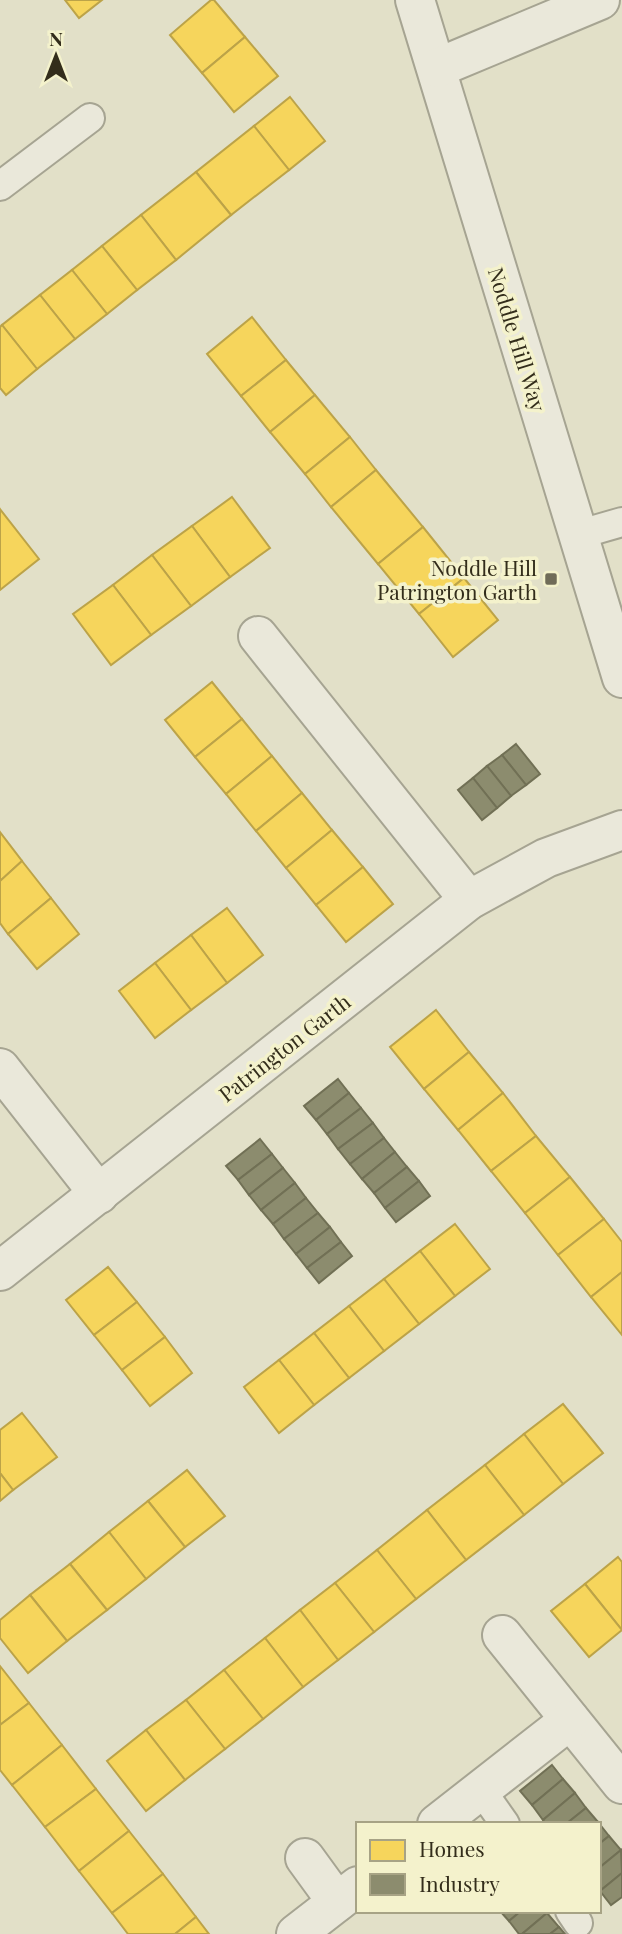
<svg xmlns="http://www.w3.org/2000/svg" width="622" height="1934" font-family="'Playfair Display',serif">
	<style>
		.homes { fill: #f6d55c; stroke: #bca348; stroke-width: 2 }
		.industry { fill: #8c8c6e; stroke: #717055; stroke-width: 2 }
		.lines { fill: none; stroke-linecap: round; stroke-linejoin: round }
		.lane-casing { stroke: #a6a492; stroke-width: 32 }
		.street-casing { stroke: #a6a492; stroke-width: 42 }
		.lane { stroke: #eae8da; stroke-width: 28 }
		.street { stroke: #eae8da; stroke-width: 38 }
		.poi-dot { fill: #706c58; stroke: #f4f2cc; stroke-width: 2.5 }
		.labels { text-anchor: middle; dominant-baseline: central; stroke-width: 7; stroke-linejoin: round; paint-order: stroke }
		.street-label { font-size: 21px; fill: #332d1b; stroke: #f4f2cc }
		.poi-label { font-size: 21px; fill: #332d1b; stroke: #f4f2cc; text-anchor: end }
	</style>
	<rect width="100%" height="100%" fill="#e2e0c8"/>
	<g class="homes">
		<polygon points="65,0 102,0 79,18"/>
		<polygon points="211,0 214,0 245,37 202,73 170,35"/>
		<polygon points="245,37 278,76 234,112 202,73"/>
		<polygon points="290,97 325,141 289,170 254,126"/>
		<polygon points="254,126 289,170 231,215 196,172"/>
		<polygon points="196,172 231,215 176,260 141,215"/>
		<polygon points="141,215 176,260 137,290 102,246"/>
		<polygon points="102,246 137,290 107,314 72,270"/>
		<polygon points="72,270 107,314 75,339 40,295"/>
		<polygon points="40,295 75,339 37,369 2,325"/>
		<polygon points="252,317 286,360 241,396 207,354"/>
		<polygon points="2,325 37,369 6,395 0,388 0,327"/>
		<polygon points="286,360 315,395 270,432 241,396"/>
		<polygon points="315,395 350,437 305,474 270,432"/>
		<polygon points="350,437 376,470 331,507 305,474"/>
		<polygon points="376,470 423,527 378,564 331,507"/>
		<polygon points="232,497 270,548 230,577 192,526"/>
		<polygon points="0,509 39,559 0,590"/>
		<polygon points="192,526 230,577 191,606 152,555"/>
		<polygon points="423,527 464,578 419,614 378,564"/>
		<polygon points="152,555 191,606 151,635 113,585"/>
		<polygon points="464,578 498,620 453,657 419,614"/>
		<polygon points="113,585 151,635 111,665 73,614"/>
		<polygon points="212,682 242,719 195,757 165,720"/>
		<polygon points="242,719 272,756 226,794 195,757"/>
		<polygon points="272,756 302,793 256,831 226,794"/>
		<polygon points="302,793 332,830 286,868 256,831"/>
		<polygon points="332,830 363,867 316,905 286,868"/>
		<polygon points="0,832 22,861 0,881"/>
		<polygon points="22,861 51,898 8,934 0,923 0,881"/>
		<polygon points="363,867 393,904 346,942 316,905"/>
		<polygon points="51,898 79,934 37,969 8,934"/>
		<polygon points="227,908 263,955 227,983 191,935"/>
		<polygon points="191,935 227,983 191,1010 155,963"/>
		<polygon points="155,963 191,1010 155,1038 119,991"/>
		<polygon points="436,1010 469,1052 424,1089 390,1047"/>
		<polygon points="469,1052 503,1093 458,1130 424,1089"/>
		<polygon points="503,1093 536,1136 491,1171 458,1130"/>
		<polygon points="536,1136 570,1177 525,1213 491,1171"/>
		<polygon points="570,1177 604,1219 558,1255 525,1213"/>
		<polygon points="604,1219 622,1242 622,1272 591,1297 558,1255"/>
		<polygon points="455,1224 490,1269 455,1296 420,1251"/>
		<polygon points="420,1251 455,1296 419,1324 384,1279"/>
		<polygon points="108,1267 137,1302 94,1335 66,1300"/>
		<polygon points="622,1272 622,1335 591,1297"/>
		<polygon points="384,1279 419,1324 384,1351 349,1306"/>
		<polygon points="137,1302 165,1337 122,1370 94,1335"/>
		<polygon points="349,1306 384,1351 349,1378 314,1333"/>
		<polygon points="314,1333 349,1378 314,1405 279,1360"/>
		<polygon points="165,1337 192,1373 150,1406 122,1370"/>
		<polygon points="279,1360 314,1405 279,1433 244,1387"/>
		<polygon points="563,1404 603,1453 563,1484 524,1434"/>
		<polygon points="22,1413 57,1457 13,1490 0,1473 0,1430"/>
		<polygon points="524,1434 563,1484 524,1515 485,1465"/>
		<polygon points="485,1465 524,1515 466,1560 427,1510"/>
		<polygon points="187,1470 225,1516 185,1547 148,1501"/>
		<polygon points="0,1473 13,1490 0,1501"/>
		<polygon points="148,1501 185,1547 146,1579 109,1532"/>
		<polygon points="427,1510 466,1560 416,1599 377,1550"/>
		<polygon points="109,1532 146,1579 107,1610 70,1564"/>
		<polygon points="377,1550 416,1599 374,1632 335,1583"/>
		<polygon points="618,1557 622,1562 622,1630 585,1584"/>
		<polygon points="70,1564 107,1610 67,1641 30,1595"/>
		<polygon points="335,1583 374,1632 338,1660 300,1610"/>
		<polygon points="585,1584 622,1630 589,1657 551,1611"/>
		<polygon points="30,1595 67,1641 28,1673 0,1638 0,1620"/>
		<polygon points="300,1610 338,1660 303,1687 265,1638"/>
		<polygon points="265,1638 303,1687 263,1719 224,1670"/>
		<polygon points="0,1666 29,1703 0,1725"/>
		<polygon points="224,1670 263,1719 225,1749 186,1700"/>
		<polygon points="186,1700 225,1749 185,1780 146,1730"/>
		<polygon points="29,1703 62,1745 12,1785 0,1770 0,1725"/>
		<polygon points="146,1730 185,1780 146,1811 107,1761"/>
		<polygon points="62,1745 96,1789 45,1827 12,1785"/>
		<polygon points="96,1789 129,1831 79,1871 45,1827"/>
		<polygon points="129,1831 163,1874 112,1913 79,1871"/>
		<polygon points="163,1874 196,1917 175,1934 128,1934 112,1913"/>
		<polygon points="196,1917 209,1934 175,1934"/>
	</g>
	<g class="industry">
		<polygon points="516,744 540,774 526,785 502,755"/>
		<polygon points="502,755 526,785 511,796 487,766"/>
		<polygon points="487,766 511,796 497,808 473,778"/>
		<polygon points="473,778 497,808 482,820 458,790"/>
		<polygon points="338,1079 349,1093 316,1120 304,1106"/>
		<polygon points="349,1093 361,1108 327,1134 316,1120"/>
		<polygon points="361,1108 373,1123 338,1149 327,1134"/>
		<polygon points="373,1123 384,1138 350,1164 338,1149"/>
		<polygon points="384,1138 395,1152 362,1179 350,1164"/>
		<polygon points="260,1139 272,1154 238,1180 226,1166"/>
		<polygon points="395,1152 407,1167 374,1193 362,1179"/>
		<polygon points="272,1154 283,1168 249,1195 238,1180"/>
		<polygon points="407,1167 419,1181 385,1208 374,1193"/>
		<polygon points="283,1168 295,1183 261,1210 249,1195"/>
		<polygon points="419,1181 430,1196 396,1222 385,1208"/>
		<polygon points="295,1183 306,1198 273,1224 261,1210"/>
		<polygon points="306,1198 318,1213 284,1239 273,1224"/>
		<polygon points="318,1213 330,1227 296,1254 284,1239"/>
		<polygon points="330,1227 341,1242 307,1268 296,1254"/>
		<polygon points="341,1242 352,1256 319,1283 307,1268"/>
		<polygon points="552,1765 563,1779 532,1805 520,1791"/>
		<polygon points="563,1779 575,1793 543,1820 532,1805"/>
		<polygon points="575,1793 586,1808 566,1824 546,1824 543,1820"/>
		<polygon points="586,1808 598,1822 596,1824 566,1824"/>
		<polygon points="598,1822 609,1836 599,1844 599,1824 596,1824"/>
		<polygon points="609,1836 621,1850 599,1868 599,1844"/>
		<polygon points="621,1850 622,1873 600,1891 599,1868"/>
		<polygon points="622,1873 622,1897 611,1905 600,1891"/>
		<polygon points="500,1911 521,1911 509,1921"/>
		<polygon points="521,1911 546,1911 547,1913 522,1934 519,1934 509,1921"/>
		<polygon points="547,1913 559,1927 550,1934 522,1934"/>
		<polygon points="559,1927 565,1934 550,1934"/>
	</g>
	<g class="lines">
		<g class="lane-casing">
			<g id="lane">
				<polyline points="0,186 90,118"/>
				<polyline points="577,535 622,522"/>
				<polyline points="481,1790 505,1824"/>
				<polyline points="570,1911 578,1923"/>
			</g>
		</g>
		<g class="street-casing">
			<g id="street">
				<polyline points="415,0 622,678"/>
				<polyline points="437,68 600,0"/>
				<polyline points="258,636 469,900"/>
				<polyline points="0,1068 99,1194"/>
				<polyline points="0,1271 469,900 546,858 622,830"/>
				<polyline points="502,1635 622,1784"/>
				<polyline points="437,1824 570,1720"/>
				<polyline points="305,1858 337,1902"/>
				<polyline points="296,1934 358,1886"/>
			</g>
		</g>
		<use href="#lane" class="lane"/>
		<use href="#street" class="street"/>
	</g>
	<rect class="poi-dot" x="544" y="572" width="14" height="14" rx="3.5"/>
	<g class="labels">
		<g class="street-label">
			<text transform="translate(518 339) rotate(73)">Noddle Hill Way</text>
			<text transform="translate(284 1047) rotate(-38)">Patrington Garth</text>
		</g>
		<g class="poi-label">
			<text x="537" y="567">Noddle Hill<tspan x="537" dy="24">Patrington Garth</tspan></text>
		</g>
	</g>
	<rect x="356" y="1822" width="245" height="91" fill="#f4f2cc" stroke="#a7a385" stroke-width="2"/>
	<rect x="370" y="1840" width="35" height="21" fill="#f6d55c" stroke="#a7a385" stroke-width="2"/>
	<text x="419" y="1857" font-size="21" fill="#332d1b">Homes</text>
	<rect x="370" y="1874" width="35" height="21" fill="#8c8c6e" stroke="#a7a385" stroke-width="2"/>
	<text x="419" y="1892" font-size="21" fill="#332d1b">Industry</text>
	<g transform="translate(56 56)" stroke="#f4f2cc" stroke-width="5" paint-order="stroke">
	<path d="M0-5L12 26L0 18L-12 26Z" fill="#332d1b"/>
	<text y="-10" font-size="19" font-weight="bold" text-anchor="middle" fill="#332d1b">N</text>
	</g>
</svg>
